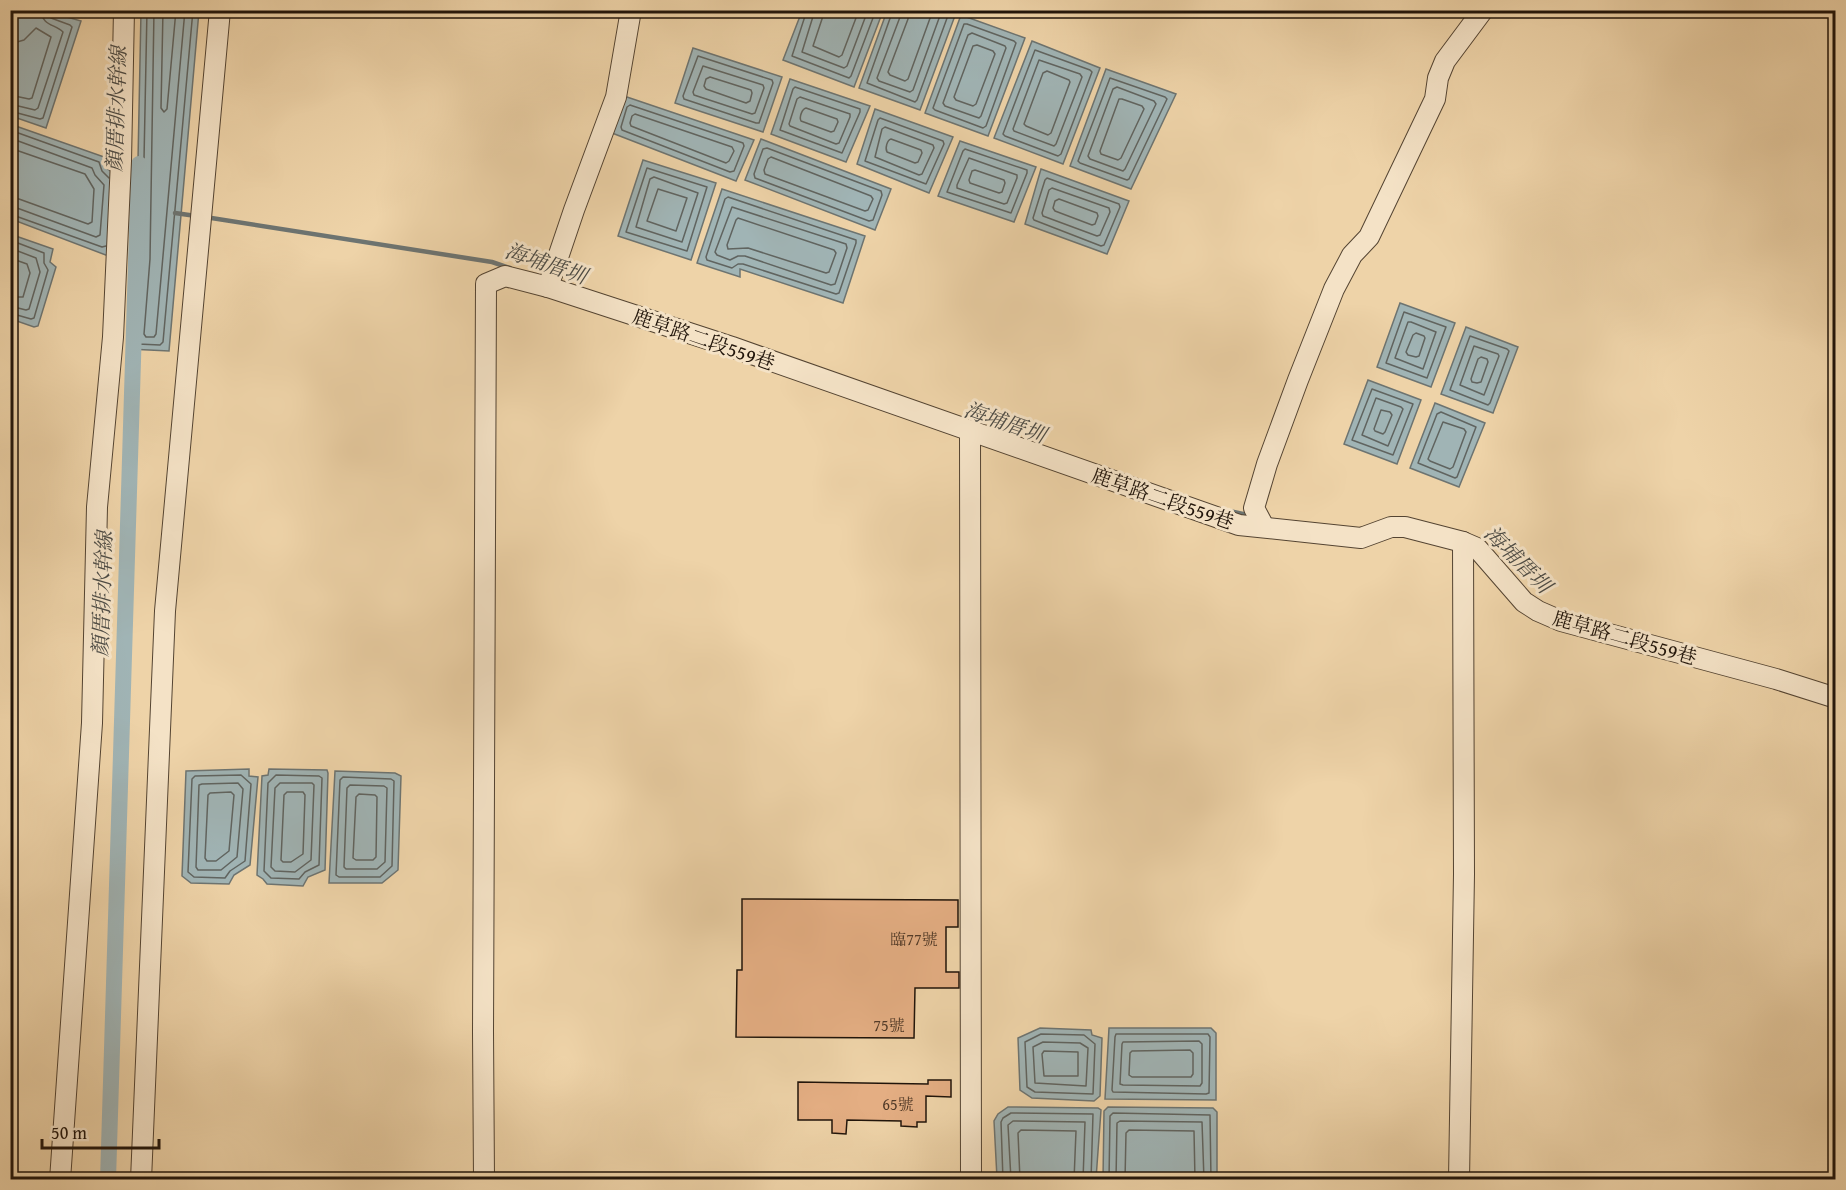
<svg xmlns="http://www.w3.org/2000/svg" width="1846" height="1190" font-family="'Gentium Book Plus','Noto Serif TC',serif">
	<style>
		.water { fill: #a0b4b5; stroke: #6d7471; stroke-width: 1.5 }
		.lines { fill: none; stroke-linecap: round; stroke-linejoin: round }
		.shore { stroke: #606460; stroke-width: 1.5 }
		.stream { stroke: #6d7471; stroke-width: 4.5 }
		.canal { stroke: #a0b4b5; stroke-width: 16 }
		.building { fill: #e4ae83; stroke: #20140a; stroke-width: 1.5 }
		.minor-casing { stroke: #544432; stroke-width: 22 }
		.minor { stroke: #f4e2c6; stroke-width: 20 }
		.labels { text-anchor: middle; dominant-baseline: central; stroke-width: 6; stroke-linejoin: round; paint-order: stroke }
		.number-label { font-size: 16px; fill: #513a28 }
		.street-label { font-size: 20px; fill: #20140a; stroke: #f4e2c6 }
		.water-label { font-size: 21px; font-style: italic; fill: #4d4c46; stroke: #f4e2c6 }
	</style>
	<rect width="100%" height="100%" fill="#eed3a8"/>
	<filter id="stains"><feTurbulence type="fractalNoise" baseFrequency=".00333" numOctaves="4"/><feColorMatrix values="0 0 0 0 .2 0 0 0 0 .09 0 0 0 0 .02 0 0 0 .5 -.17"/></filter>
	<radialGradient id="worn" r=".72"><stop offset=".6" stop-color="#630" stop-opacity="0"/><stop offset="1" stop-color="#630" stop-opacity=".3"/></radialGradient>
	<g class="water">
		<polygon points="17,10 46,11 81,21 46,128 11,116 11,29"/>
		<polygon points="949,10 956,13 920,110 859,88 887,11"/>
		<polygon points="141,11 199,11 169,351 129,349 136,259"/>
		<polygon points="802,11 883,11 854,87 783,60"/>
		<polygon points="961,15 1025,38 988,136 925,113"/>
		<polygon points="1032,41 1100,68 1063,164 994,138"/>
		<polygon points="693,48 782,77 763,132 675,103"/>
		<polygon points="1106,69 1176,94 1131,189 1070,166"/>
		<polygon points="790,79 870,106 846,162 771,134"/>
		<polygon points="624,96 754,140 736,181 612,133"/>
		<polygon points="875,109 953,137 929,193 857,164"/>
		<polygon points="10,124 107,158 106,168 118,176 111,257 11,219"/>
		<polygon points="761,139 891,189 875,230 745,180"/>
		<polygon points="960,141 1036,167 1014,222 938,196"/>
		<polygon points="643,160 716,183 691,260 618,236"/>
		<polygon points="1041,169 1129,201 1107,254 1025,224"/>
		<polygon points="722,189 865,236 843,303 740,269 740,277 697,263"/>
		<polygon points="10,234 53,249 50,262 56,267 38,326 34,327 11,319"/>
		<polygon points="1400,303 1455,323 1431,387 1377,367"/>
		<polygon points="1466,327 1518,347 1493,413 1441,394"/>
		<polygon points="1368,380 1421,400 1397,464 1344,444"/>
		<polygon points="1435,403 1485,423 1459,487 1410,468"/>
		<polygon points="249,769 249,776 258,777 250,865 234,875 229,884 191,883 182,876 186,771"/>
		<polygon points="269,769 327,770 328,773 325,870 308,877 303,886 267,884 263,879 257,875 262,776 268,775"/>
		<polygon points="335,771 395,773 401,776 398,870 382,883 329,883"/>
		<polygon points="1040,1028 1091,1030 1092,1035 1102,1038 1100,1096 1094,1101 1032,1098 1020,1090 1018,1038"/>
		<polygon points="1109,1028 1211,1028 1216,1033 1216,1100 1105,1099"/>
		<polygon points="1008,1107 1098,1108 1101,1110 1096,1179 999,1180 997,1178 994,1121 998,1114"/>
		<polygon points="1108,1107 1213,1108 1217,1112 1217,1179 1103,1179 1104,1111"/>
	</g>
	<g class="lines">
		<g class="shore">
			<polyline points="147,10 142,259 136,341 138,344 160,345 163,342 193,10"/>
			<polyline points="154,10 150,259 144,334 146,337 154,337 156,334 185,10"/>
			<polyline points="163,10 161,108 164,112 167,109 176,10"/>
			<polyline points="807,10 792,56 849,78 851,76 876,10"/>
			<polyline points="815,10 802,52 844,68 847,66 868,10"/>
			<polyline points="824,10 822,19 813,46 839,57 842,55 859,10"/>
			<polyline points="893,10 867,83 915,102 917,100 950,10"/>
			<polyline points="900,10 900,17 877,78 879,81 910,92 913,90 942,10"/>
			<polyline points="909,10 908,19 888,72 890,75 905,81 908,79 933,10"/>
			<polygon points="964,24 967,24 1014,41 1016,43 986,126 983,128 935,110 933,108"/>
			<polygon points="972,33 1005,46 1006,48 981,116 979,118 945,106 943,103 968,35"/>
			<polyline points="10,44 24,40 36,28 51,37 32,98 29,99 10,95"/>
			<polygon points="977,45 993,51 995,54 976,104 973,106 956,100 954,97 973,46"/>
			<polygon points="1035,50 1090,70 1092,72 1061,154 1058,156 1005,136 1003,134"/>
			<polygon points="698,56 772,80 773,83 759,123 756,123 684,99 683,96"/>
			<polygon points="1039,60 1080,74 1082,77 1056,144 1054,146 1014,131 1013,129"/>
			<polygon points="703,66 763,85 764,88 755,113 752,114 694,95 693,92"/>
			<polygon points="1047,71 1069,80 1070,82 1051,133 1048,135 1026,126 1024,124 1043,73"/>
			<polygon points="710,77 751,90 752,93 750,101 746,103 706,89 704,86 706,79"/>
			<polygon points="1110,78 1165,97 1167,99 1129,179 1127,180 1080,163 1078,161"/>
			<polygon points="795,87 860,109 860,112 842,153 780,130 793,89"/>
			<polygon points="1117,87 1154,101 1156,104 1125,169 1123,171 1090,159 1088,156 1113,89"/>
			<polygon points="800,97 850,114 850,117 839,143 836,144 790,126 789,124 797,99"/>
			<polygon points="1119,99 1122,99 1142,106 1144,109 1121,158 1118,160 1101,154 1100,151"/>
			<path d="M10,104L35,110L38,108L63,32C55,24 42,26 41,10"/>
			<polygon points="630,105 743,143 744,146 734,171 730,172 622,130 621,127 627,107"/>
			<path d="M806,108L837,119L838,122L834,131L831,132L801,121C799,117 802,109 806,108Z"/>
			<polyline points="10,111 40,119 43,118 72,27 70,25 51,18 49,10"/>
			<polygon points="635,114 732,147 734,151 729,161 726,163 631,126 630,123 632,116"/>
			<polygon points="880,118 943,141 944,144 926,184 865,161 878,120"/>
			<polygon points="885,127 933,145 934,148 922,174 919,175 875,157 882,129"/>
			<polyline points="10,130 99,162 102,171 109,178"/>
			<polyline points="10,138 92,168 95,175 104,185 100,235 96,237 17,208 10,207"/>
			<path d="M891,139L921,150L922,153L918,162L915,163L887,152C885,148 887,140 891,139Z"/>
			<polyline points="10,148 85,174 94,189 92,222 88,224 19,199 10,198"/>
			<polygon points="767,148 881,191 882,195 873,220 869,221 755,178 754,174 763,149"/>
			<polygon points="965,149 1027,170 1027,173 1011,213 947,192 963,151"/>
			<polygon points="771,157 871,196 873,199 868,210 865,211 765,174 764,170 768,159"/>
			<polygon points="969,158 1017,175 1017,178 1007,203 1004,204 957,188 957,185"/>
			<polygon points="647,168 707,187 687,251 626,232"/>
			<polygon points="975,170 1004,180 1005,183 1002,192 999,193 970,183 969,180 972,171"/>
			<polygon points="654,177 698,193 682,242 636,227 650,179"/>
			<polygon points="1047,178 1119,204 1120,207 1104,245 1101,246 1034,220 1033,218 1045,180"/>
			<polygon points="1052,188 1109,208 1110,212 1100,235 1097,236 1043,216 1042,213 1049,190"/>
			<polygon points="658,189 687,198 676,231 647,221"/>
			<polygon points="728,197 856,240 856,243 839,293 836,294 743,264 738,264 732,268 707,260 706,257 725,199"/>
			<polygon points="1059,199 1097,213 1098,216 1095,224 1092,225 1055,211 1053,208 1055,201"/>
			<polygon points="732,207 846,244 847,248 835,284 831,285 745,256 738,256 730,260 717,255 715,252"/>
			<polyline points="10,214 102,247 106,246"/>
			<polygon points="738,218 834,250 836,253 829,272 826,273 748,248 728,249 727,245 736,220"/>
			<polyline points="10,240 44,253 44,263 48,270 34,318 31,319 10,313"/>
			<polyline points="10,248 36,258 40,272 29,309 26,310 10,306"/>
			<polyline points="10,258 27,264 30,273 23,297 10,297"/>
			<polygon points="1404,312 1446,327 1427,378 1386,363"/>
			<polygon points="1408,322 1411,322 1436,332 1423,369 1395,358"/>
			<polygon points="1416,333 1424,336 1425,338 1419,356 1416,357 1408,355 1406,352 1413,335"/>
			<polygon points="1470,336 1507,349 1509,351 1490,403 1488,405 1450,390"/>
			<polygon points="1474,346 1498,354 1499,356 1484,395 1460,385"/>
			<polygon points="1481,357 1487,359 1488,362 1481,382 1477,383 1472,382 1471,379 1478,359"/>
			<polygon points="1372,389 1413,404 1393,455 1352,440"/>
			<polygon points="1376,398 1401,407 1403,409 1388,446 1362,435"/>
			<polygon points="1381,410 1390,412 1392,415 1385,432 1383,434 1375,431 1374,429"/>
			<polygon points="1441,412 1476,427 1457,477 1455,478 1418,463 1437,414"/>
			<polygon points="1443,422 1464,429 1466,432 1453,467 1450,469 1430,461 1428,459"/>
			<polygon points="276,775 319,776 322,778 319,865 305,872 299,879 271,878 264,871 268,783"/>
			<polygon points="195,776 241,775 251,784 245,861 230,871 225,878 194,877 188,872 192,779"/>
			<polygon points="343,777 391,779 394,781 392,866 380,877 339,877 336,875 340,780"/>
			<polygon points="238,783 243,789 237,857 221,870 198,870 196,867 199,785 202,784"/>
			<polygon points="280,783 312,783 314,785 311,860 295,872 275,871 271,867 275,788"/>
			<polygon points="350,785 384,786 387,788 385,862 377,869 346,869 344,867 347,788"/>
			<polygon points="287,792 303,792 305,795 303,854 291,862 283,862 281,860 284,795"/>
			<polygon points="210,793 231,792 234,795 229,851 216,861 207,861 205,858 208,795"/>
			<polygon points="359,794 375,795 377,797 376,857 373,860 356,860 353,858 356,797"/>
			<polygon points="1041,1034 1084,1035 1095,1044 1093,1094 1035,1092 1027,1087 1025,1042"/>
			<polygon points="1116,1034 1208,1034 1210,1037 1209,1093 1206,1094 1113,1092 1112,1090 1115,1037"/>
			<polygon points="1199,1041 1202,1044 1202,1083 1200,1086 1123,1085 1120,1084 1122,1044 1123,1042"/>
			<polygon points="1043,1042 1080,1043 1088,1048 1086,1086 1035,1083 1033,1047"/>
			<polygon points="1190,1050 1193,1053 1193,1074 1191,1077 1132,1077 1129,1075 1130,1053 1132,1051"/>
			<polygon points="1044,1051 1078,1052 1078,1076 1044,1076 1042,1054"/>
			<polyline points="1003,1180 1001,1122 1003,1118 1011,1113 1093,1114 1091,1180"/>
			<polyline points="1011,1180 1008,1125 1013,1121 1085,1122 1083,1180"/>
			<polyline points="1020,1180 1018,1133 1021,1130 1076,1131 1074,1180"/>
			<polyline points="1109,1180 1110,1116 1113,1113 1210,1115 1211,1180"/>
			<polyline points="1116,1180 1117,1123 1120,1121 1202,1122 1204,1180"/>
			<polyline points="1125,1180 1126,1133 1129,1130 1194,1131 1195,1180"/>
		</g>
		<g class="stream">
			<polyline points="175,213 196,216"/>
			<polyline points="205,217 492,262 510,268"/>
			<polyline points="1225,510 1252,516"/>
		</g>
		<polyline class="canal" points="108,1180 139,164"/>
	</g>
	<g class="building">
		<polygon points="742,899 958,900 958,927 946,927 946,972 959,972 959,988 915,988 914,1038 736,1037 737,970 742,970"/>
		<polygon points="928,1080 951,1080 951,1097 926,1096 926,1122 917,1122 917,1127 901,1126 901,1121 847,1120 846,1134 832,1133 832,1120 798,1120 798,1082 928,1084"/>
	</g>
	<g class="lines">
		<g class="minor-casing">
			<g id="minor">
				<polyline points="548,287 574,210 616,97 631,10"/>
				<polyline points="970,431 971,1180"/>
				<polyline points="1264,527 1254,508 1267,464 1298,380 1334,289 1352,255 1369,237 1435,99 1438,78 1445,61 1483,10"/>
				<polyline points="60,1180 92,723 97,507 113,337 121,161 124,10"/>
				<polyline points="141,1180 165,611 220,10"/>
				<polyline points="484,1180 483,1032 486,284 505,276 548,287 732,347 1239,525 1361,538 1391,527 1405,527 1463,542 1477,548 1524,602 1538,611 1561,621 1776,679 1836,698"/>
				<polyline points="1459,1180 1464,874 1463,542"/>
			</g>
		</g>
		<use href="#minor" class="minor"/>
	</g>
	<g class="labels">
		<g class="number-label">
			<text x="914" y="939">臨77號</text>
			<text x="889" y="1025">75號</text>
			<text x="898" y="1104">65號</text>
		</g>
		<g class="street-label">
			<text transform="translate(704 339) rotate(19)">鹿草路二段559巷</text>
			<text transform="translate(1163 498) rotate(19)">鹿草路二段559巷</text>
			<text transform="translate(1625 637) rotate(16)">鹿草路二段559巷</text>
		</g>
		<g class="water-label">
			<text transform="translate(116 109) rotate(-88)">顏厝排水幹線</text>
			<text transform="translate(546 263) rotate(19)">海埔厝圳</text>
			<text transform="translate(1005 422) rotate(19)">海埔厝圳</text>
			<text transform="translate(1518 559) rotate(45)">海埔厝圳</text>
			<text transform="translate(102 594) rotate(-88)">顏厝排水幹線</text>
		</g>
	</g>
	<rect width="1846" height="1190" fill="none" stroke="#eed3a8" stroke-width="36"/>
	<rect x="12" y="12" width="1822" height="1166" fill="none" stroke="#20140a" stroke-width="3"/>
	<rect x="18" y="18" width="1810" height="1154" fill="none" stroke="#20140a" stroke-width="1.5"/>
	<path d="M42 1139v9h117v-9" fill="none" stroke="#20140a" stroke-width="3"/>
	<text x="51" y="1139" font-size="18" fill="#20140a" stroke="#f4e2c6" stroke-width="4.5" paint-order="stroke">50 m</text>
	<rect width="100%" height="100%" filter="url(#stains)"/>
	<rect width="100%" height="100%" fill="url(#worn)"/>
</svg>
